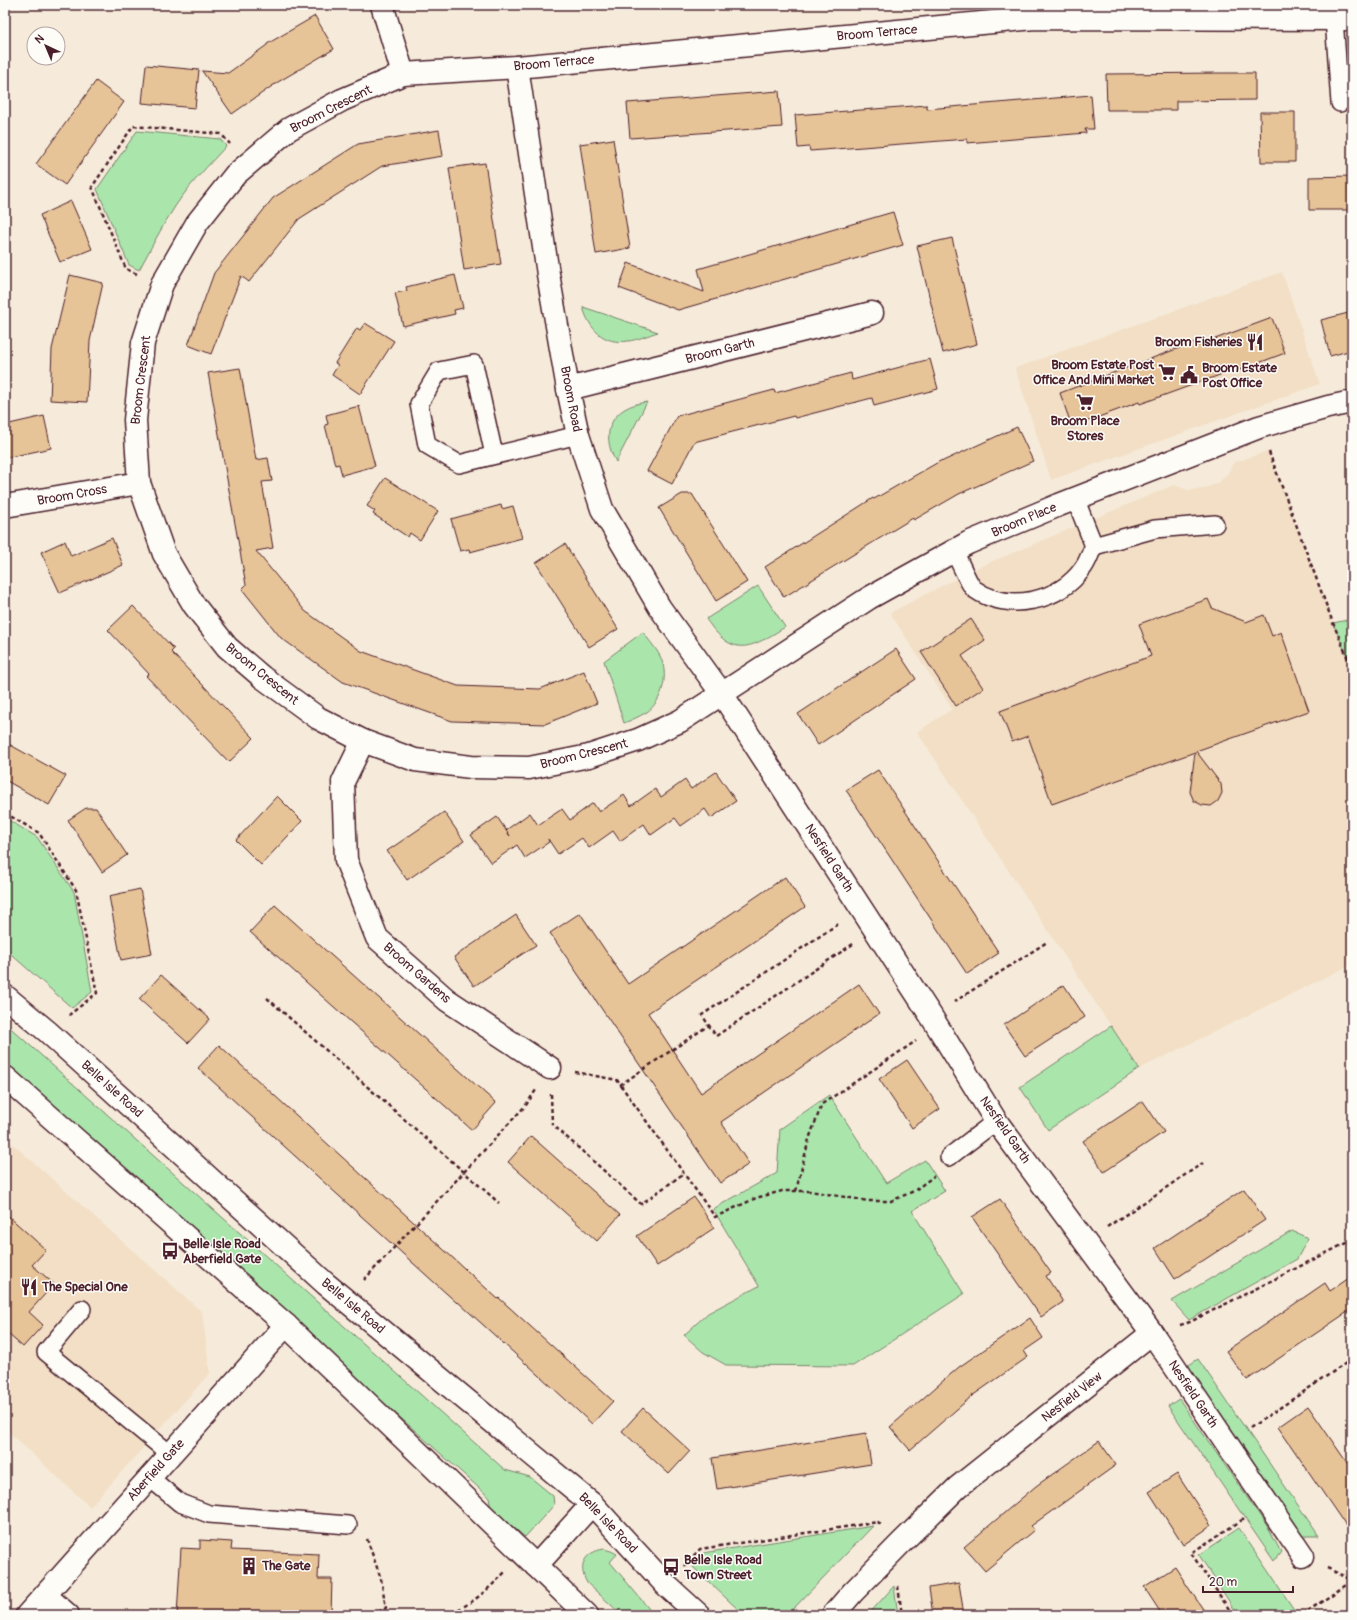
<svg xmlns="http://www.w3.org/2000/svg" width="1357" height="1620" font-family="Pangolin,sans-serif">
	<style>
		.built { fill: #f2dfc6 }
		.green { fill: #aae6ac; stroke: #7a826c }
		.building { fill: #e7c398; stroke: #4a1f2b }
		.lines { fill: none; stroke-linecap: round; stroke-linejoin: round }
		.lane-casing { stroke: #4a1f2b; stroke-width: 20 }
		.street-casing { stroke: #4a1f2b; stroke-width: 25 }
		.secondary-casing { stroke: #4a1f2b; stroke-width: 25 }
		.path { stroke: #4a1f2b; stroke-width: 2.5; stroke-dasharray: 4 3; stroke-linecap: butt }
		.lane { stroke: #fdfcf7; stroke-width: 17 }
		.street { stroke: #fdfcf7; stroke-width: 22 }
		.secondary { stroke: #fdfcf7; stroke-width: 22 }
		.labels { text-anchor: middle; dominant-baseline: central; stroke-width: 3; stroke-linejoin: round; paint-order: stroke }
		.street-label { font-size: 13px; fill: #4a1f2b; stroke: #fdfcf7 }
		.poi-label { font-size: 13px; font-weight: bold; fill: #4a1f2b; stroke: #fdfcf7; text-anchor: start }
	</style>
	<rect width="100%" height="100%" fill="#f6ebda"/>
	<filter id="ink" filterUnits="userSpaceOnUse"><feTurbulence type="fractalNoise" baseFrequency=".025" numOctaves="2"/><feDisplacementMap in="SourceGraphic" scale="8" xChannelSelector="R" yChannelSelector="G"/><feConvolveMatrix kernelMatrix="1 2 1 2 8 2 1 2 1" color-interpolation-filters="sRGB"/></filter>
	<g filter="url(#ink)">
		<g class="built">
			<polygon points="1282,272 1320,384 1051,480 1015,368"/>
			<polygon points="1268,451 1333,623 1352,668 1352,964 1139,1069 917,732 952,709 890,613 974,569 1174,485 1188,490 1203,489 1218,483 1228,473 1233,463"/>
			<polygon points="5,1137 202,1312 210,1373 90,1507 5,1429"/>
		</g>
		<g class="green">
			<path d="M137,131L220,139L226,146C209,165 190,184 176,205C162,226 151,248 139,270L129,265L97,189Z"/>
			<path d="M583,307L658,332C648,335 638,340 628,341C604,345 589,329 583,307Z"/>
			<path d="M647,402L616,462C599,432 612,406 647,402Z"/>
			<path d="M758,586L785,627C750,649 733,659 706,619Z"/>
			<polygon points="1352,619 1352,668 1333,623"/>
			<path d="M643,632C649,641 659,651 662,661C668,678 662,701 647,712C640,716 632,720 624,723L604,661Z"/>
			<polygon points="5,818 37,837 74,892 92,992 72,1008 5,949"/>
			<polygon points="5,1023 505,1470 530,1477 553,1496 554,1505 525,1537 491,1508 489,1497 5,1063"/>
			<polygon points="1111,1026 1139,1069 1048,1130 1020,1087"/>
			<polygon points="829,1095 886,1183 925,1160 945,1191 912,1211 964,1294 853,1366 726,1365 703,1352 684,1335 708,1313 759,1286 713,1209 777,1173 780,1129"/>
			<polygon points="1292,1231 1308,1238 1297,1259 1189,1320 1172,1301"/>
			<polygon points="1198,1359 1319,1536 1300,1536 1186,1367"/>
			<polygon points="1179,1399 1267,1526 1281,1552 1274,1561 1168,1406"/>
			<polygon points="873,1526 795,1607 785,1615 744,1615 693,1567 703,1553"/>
			<polygon points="1239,1528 1297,1614 1296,1615 1238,1615 1199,1555"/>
			<path d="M604,1549L611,1551L617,1554L610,1562L654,1615H622L587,1583C577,1565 585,1552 604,1549Z"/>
			<polygon points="894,1586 898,1615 868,1615"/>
		</g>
		<g class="building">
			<polygon points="315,16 334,49 278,82 232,114 202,71 228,73 267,45 267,44"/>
			<polygon points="146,65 199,70 195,108 142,103"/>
			<polygon points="1222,73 1255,73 1255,100 1176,101 1176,110 1107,110 1106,74"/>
			<polygon points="96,81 124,102 65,185 36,164"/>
			<polygon points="779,91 782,127 630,138 627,103"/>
			<polygon points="1091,95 1094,129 1085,129 1086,133 967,143 967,139 810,151 809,147 798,148 795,115 927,105 927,109"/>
			<polygon points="1260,112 1295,112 1295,162 1261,162"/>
			<polygon points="439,130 443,156 382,166 299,219 249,282 241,276 211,354 188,345 214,273 273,198 358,144"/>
			<polygon points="613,139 630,248 596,254 580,144"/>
			<polygon points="485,163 501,264 464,270 449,168"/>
			<polygon points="1352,176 1352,210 1309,210 1309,177"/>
			<polygon points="71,201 92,249 60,262 40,215"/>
			<polygon points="893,212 903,245 678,310 619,288 628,263 704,292 698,269"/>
			<polygon points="952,238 977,344 943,353 917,246"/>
			<polygon points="70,275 103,283 90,341 87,402 50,400 52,349"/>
			<polygon points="455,275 463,308 454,310 455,314 403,326 395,293 407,291 406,287"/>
			<polygon points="1352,312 1352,350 1330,356 1321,320"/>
			<polygon points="1272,318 1285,353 1240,370 1239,368 1140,404 1139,402 1072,427 1060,393 1195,342 1196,346"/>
			<polygon points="365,323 394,341 360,394 332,375 338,365 335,363 357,328 360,330"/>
			<polygon points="930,359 938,389 874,406 872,398 795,418 794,416 694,442 672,484 647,471 677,416 774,390 775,393 851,373 852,380"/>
			<polygon points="240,368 256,460 268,458 272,481 262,482 273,548 256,551 305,611 361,651 458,686 540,689 584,671 597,703 545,724 452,721 343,682 281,638 242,589 246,585 208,373"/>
			<polygon points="359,406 375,466 342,475 339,464 335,465 325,425 328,424 326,415"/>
			<polygon points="44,416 51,448 5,458 5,425"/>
			<polygon points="1017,427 1033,461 959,494 914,520 913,518 784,597 765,567 873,498 874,499 942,460 943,461"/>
			<polygon points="385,478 438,511 420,540 410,533 408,537 373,514 375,511 367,506"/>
			<polygon points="682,494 692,494 747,582 716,601 659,508"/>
			<polygon points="501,505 502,509 513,506 522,538 470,552 469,549 460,551 451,519"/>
			<polygon points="112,538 123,565 60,593 41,552 65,541 71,556"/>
			<polygon points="565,544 618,629 589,647 536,563"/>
			<polygon points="1208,599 1212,608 1246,622 1264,615 1272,636 1281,632 1309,711 1196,751 1221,784 1222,793 1218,801 1211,806 1202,805 1194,801 1190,792 1195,752 1052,804 1028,736 1012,742 1000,711 1151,656 1139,624"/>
			<polygon points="133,606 174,649 171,652 254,738 229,762 146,676 149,674 108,630"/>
			<polygon points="971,619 985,640 962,656 983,688 956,706 921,652"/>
			<polygon points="896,649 916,679 818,745 798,714"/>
			<polygon points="5,742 66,776 49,805 5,780"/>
			<polygon points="878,770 999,953 967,974 846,790"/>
			<polygon points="716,772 736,801 711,818 705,809 681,826 675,818 651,835 644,824 620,841 613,831 589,848 582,838 558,854 548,839 549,842 525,858 517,845 491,863 471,835 497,817 510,836 506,830 530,813 538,825 562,809 570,820 593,803 599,812 624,795 631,806 655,789 661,797 685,780 691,789"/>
			<polygon points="277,796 302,821 261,865 236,840"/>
			<polygon points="86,808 96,808 127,855 102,872 68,820"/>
			<polygon points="444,812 464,841 407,880 387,851"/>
			<polygon points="785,877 805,907 648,1013 701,1093 859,984 879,1014 721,1122 749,1164 720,1183 550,933 580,913 628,984"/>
			<polygon points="140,889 152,954 121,960 109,896"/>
			<polygon points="275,905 496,1103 472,1130 250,932"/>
			<polygon points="516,915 536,945 474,986 454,957"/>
			<polygon points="161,975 210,1019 188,1043 139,999"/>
			<polygon points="1064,985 1085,1017 1025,1056 1004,1025"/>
			<polygon points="219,1045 498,1299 499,1298 613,1401 592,1424 526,1363 526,1364 458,1302 457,1303 198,1068"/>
			<polygon points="907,1060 940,1109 912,1128 879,1079"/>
			<polygon points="1143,1101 1164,1132 1104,1172 1083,1141"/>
			<polygon points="531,1136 620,1215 597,1241 508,1162"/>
			<polygon points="1244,1189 1265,1220 1175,1279 1155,1248"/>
			<polygon points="694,1197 714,1228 657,1266 637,1236"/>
			<polygon points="1000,1199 1051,1273 1046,1276 1063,1302 1041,1317 972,1217"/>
			<polygon points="5,1213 46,1250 32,1265 54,1284 29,1312 43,1325 23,1347 8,1334 5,1338"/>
			<polygon points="1352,1276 1352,1309 1247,1380 1226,1351 1325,1283 1330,1291"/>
			<polygon points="1030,1318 1043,1338 1024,1351 1028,1357 972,1396 910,1450 890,1427 959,1367"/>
			<polygon points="1308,1406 1352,1470 1352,1535 1278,1427"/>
			<polygon points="643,1408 690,1451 669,1474 622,1431"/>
			<polygon points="866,1433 871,1464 717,1489 712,1458"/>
			<polygon points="1099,1441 1116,1465 1031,1526 1034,1530 985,1571 964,1547 1036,1486"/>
			<polygon points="1177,1474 1211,1526 1183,1545 1149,1492"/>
			<polygon points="200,1540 232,1542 231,1550 319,1554 318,1579 332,1579 331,1615 177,1615 181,1548 200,1549"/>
			<polygon points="1175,1567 1188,1587 1207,1615 1162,1615 1157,1607 1144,1587"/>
			<polygon points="959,1583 964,1615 933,1615 929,1588"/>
		</g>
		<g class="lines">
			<g class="lane-casing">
				<g id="lane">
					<polyline points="1334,18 1340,103"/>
					<polyline points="494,455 474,364 439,371 419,404 427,445 459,464 578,435"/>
					<polyline points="1094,546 1155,529 1215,524"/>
					<path d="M954,551C958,558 969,585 974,589C1008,613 1060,602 1083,568C1088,562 1090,553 1094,546L1075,498"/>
					<polyline points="949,1157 996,1121"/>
					<polyline points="82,1309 46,1352 170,1454"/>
					<polyline points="149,1477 180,1503 209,1514 348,1525"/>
				</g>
			</g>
			<g class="street-casing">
				<g id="street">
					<polyline points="382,5 403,74"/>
					<polyline points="1352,19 1035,18 517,67 403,74 342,100 289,129 235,175 197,223 162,284 143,343 135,420 139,483 164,554 194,605 227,647 262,677 318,718 363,741 415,760 471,767 529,768 589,756 638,740 680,721 869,598 968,543 1059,505 1259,427 1328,407 1352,402"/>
					<polyline points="517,67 548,274 568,389 578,435 602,509 660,608 722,694 931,1016 996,1121 1152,1333 1303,1556"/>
					<polyline points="568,389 872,313"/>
					<polyline points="5,506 139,483"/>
					<polyline points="363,741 343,782 346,860 377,938 447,1000 550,1068"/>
					<polyline points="45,1595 68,1615"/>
					<polyline points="27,1615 286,1325"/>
					<polyline points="833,1615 853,1592 901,1543 958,1487 1152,1333"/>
				</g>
			</g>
			<g class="secondary-casing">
				<g id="secondary">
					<polyline points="5,996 48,1032 326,1284 592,1504 666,1585 699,1615"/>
					<polyline points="5,1077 286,1325 587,1615"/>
					<polyline points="536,1566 592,1504"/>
				</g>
			</g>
			<g class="path">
				<polyline points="137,274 126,269 92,187 133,126 221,134 230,144"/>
				<polyline points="1269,452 1333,623 1352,668"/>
				<polyline points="5,813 39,833 76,890 97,993 69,1015"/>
				<polyline points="838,924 702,1015 716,1036 853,944"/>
				<polyline points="267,998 499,1203"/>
				<polyline points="954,1002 1047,942"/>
				<polyline points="575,1072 617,1080 715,1217 756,1198 782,1191 810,1191 868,1201 891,1201 914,1191 934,1176"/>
				<polyline points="620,1085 709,1025"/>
				<polyline points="551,1094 552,1124 641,1204 683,1174"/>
				<polyline points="796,1191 809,1139 822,1104 916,1041"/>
				<polyline points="1107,1227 1203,1163"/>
				<polyline points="364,1280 526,1105 536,1090"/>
				<polyline points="1180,1325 1190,1322 1352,1240"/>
				<polyline points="1250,1428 1352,1359"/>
				<polyline points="367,1539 381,1579 386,1608 373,1615"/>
				<polyline points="684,1566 700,1549 878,1522 881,1525"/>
				<polyline points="1327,1568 1352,1580"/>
				<polyline points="898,1586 902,1615"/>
				<path d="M445,1615C469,1607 488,1590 505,1572"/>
				<polyline points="1233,1615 1191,1553 1245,1518"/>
				<polyline points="1302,1615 1352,1581"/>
			</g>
			<use href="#lane" class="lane"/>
			<use href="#street" class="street"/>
			<use href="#secondary" class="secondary"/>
		</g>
	</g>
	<defs>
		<g id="restaurant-bare" transform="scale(1.38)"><path d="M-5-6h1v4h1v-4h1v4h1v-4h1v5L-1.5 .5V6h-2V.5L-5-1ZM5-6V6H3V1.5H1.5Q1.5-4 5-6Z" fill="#4a1f2b" stroke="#fdfcf7" stroke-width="2.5" paint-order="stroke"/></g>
		<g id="supermarket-bare" transform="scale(1.38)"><path d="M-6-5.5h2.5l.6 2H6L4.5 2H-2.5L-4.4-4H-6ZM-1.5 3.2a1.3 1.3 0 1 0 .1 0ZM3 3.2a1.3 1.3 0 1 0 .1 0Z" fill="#4a1f2b" stroke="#fdfcf7" stroke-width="2.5" paint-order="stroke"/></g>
		<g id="civic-bare" transform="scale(1.38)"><path d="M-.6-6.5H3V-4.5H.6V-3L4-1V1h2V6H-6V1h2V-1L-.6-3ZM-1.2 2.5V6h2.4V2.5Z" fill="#4a1f2b" stroke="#fdfcf7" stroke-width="2.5" paint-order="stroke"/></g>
		<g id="bus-bare" transform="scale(1.38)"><path d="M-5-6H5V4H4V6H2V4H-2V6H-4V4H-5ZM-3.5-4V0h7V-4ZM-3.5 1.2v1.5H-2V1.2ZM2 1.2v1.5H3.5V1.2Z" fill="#4a1f2b" stroke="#fdfcf7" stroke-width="2.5" paint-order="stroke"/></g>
		<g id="building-bare" transform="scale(1.38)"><path d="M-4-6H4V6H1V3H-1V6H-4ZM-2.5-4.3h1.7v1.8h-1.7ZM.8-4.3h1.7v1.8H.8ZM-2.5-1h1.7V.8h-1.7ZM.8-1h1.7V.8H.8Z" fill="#4a1f2b" stroke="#fdfcf7" stroke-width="2.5" paint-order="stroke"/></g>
	</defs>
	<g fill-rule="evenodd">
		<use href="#restaurant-bare" x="1255" y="342"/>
		<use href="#supermarket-bare" x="1167" y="372"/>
		<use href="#civic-bare" x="1189" y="375"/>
		<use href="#supermarket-bare" x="1085" y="402"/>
		<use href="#bus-bare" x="170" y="1251"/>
		<use href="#restaurant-bare" x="29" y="1287"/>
		<use href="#building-bare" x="249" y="1566"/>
		<use href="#bus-bare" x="671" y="1567"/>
	</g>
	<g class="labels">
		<g class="street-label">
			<text transform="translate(877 33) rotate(-5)">Broom Terrace</text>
			<text transform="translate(554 63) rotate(-5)">Broom Terrace</text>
			<text transform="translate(331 109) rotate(-27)">Broom Crescent</text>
			<text transform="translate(720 351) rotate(-14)">Broom Garth</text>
			<text transform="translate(141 380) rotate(-83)">Broom Crescent</text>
			<text transform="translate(571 399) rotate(79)">Broom Road</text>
			<text transform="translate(72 495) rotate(-10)">Broom Cross</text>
			<text transform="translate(1024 520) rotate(-23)">Broom Place</text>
			<text transform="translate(262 674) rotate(39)">Broom Crescent</text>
			<text transform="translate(584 754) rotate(-14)">Broom Crescent</text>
			<text transform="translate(829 858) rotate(57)">Nesfield Garth</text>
			<text transform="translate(417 973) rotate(41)">Broom Gardens</text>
			<text transform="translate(112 1089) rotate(42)">Belle Isle Road</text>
			<text transform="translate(1005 1130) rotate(55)">Nesfield Garth</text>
			<text transform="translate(353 1306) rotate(40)">Belle Isle Road</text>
			<text transform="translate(1193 1394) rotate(56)">Nesfield Garth</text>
			<text transform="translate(1072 1397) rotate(-38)">Nesfield View</text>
			<text transform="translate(156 1470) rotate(-48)">Aberfield Gate</text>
			<text transform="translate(608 1523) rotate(46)">Belle Isle Road</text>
		</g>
		<g class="poi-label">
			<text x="1242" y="342" text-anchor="end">Broom Fisheries</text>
			<text x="1154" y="365" text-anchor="end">Broom Estate Post<tspan x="1154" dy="15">Office And Mini Market</tspan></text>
			<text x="1202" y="368">Broom Estate<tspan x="1202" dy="15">Post Office</tspan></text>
			<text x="1085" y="421" text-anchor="middle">Broom Place<tspan x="1085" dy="15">Stores</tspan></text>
			<text x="183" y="1244">Belle Isle Road<tspan x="183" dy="15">Aberfield Gate</tspan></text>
			<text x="42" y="1287">The Special One</text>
			<text x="684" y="1560">Belle Isle Road<tspan x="684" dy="15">Town Street</tspan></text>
			<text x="262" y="1566">The Gate</text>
		</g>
	</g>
	<rect width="1357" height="1620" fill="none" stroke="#fdfcf7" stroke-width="20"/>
	<rect x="10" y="10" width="1337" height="1600" fill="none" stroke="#4a1f2b" stroke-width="1.5" filter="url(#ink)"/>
	<g transform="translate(46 46) rotate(316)"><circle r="19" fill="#fdfcf7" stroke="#b5a4a5"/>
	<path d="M0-3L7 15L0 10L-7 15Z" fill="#4a1f2b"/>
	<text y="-6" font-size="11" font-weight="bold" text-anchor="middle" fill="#4a1f2b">N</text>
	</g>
	<path d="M1203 1586v6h90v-6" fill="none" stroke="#4a1f2b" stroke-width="2"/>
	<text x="1209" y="1586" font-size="12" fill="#4a1f2b" stroke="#fdfcf7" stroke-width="3" paint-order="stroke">20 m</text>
</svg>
